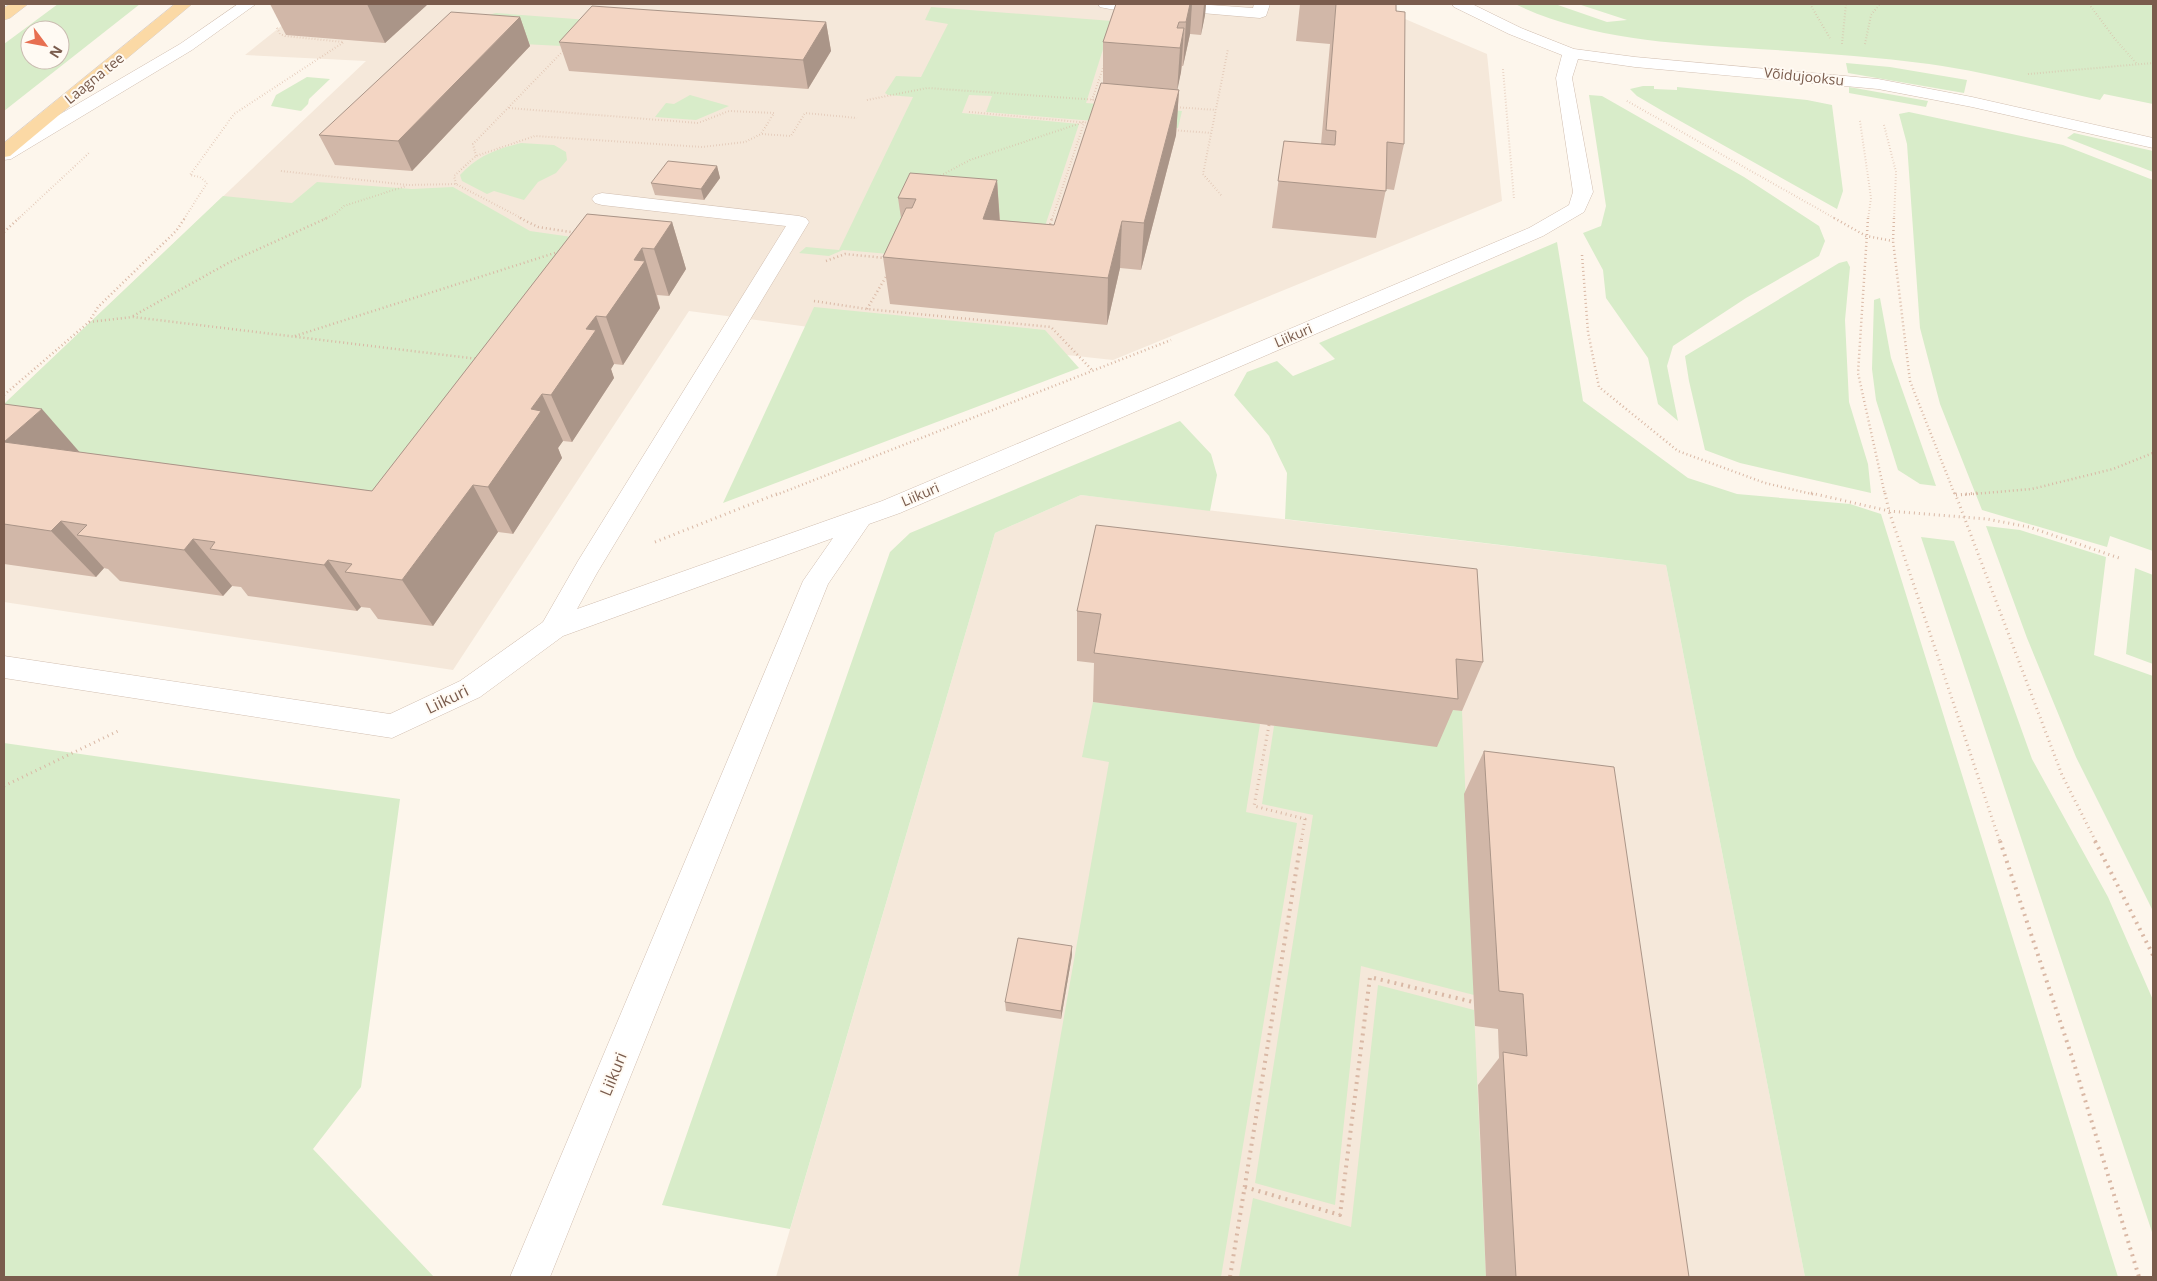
<svg xmlns="http://www.w3.org/2000/svg" width="2157" height="1281" font-family="'Open Sans',sans-serif">
	<style>
		.residential { fill: #f5e8da }
		.green { fill: #d8ecc9; fill-rule: evenodd }
		.lines { fill: none; stroke-linecap: round; stroke-linejoin: round }
		.minor-casing { stroke: #d1beb0; stroke-width: 1 }
		.major-casing { stroke: #dad1cd; stroke-width: 1 }
		.path-far3 { stroke: #d9b8a5; stroke-width: 2; stroke-dasharray: 0.5 2.5; stroke-linecap: butt }
		.path-far2 { stroke: #d9b8a5; stroke-width: 2.5; stroke-dasharray: 1 3; stroke-linecap: butt }
		.path-far1 { stroke: #d9b8a5; stroke-width: 3; stroke-dasharray: 1 4; stroke-linecap: butt }
		.path { stroke: #d9b8a5; stroke-width: 4; stroke-dasharray: 2 5; stroke-linecap: butt }
		.minor { fill: #fff; fill-rule: evenodd }
		.major { fill: #fbd9a5; fill-rule: evenodd }
		.wall { fill: #d1b7a8 }
		.shaded-wall { fill: #aa9588 }
		.building { fill: #f3d5c3; stroke: #aa9588 }
		.labels { text-anchor: middle; dominant-baseline: central; stroke-width: 4; stroke-linejoin: round; paint-order: stroke }
		.far-street-label { font-size: 14px; fill: #7a5c4d; stroke: #fffaf3 }
		.street-label { font-size: 16px; fill: #7a5c4d; stroke: #fffaf3 }
	</style>
	<rect width="100%" height="100%" fill="#fdf6ec"/>
	<g class="residential">
		<polygon points="309,4 1370,4 1487,54 1502,201 1113,360 809,327 689,311 453,670 4,602 4,404 366,61 245,55"/>
		<polygon points="1081,495 1666,565 1805,1277 776,1277 995,533"/>
	</g>
	<g class="green">
		<path d="M58,4H140L4,111V44ZM30,30H60V60H30Z"/>
		<path d="M1515,4H1555L1607,22L1627,20L1578,4H2153V104L2104,94L2100,100C2044,88 1987,72 1929,64C1868,56 1806,52 1744,48C1666,43 1586,38 1515,4Z"/>
		<polygon points="931,7 1112,21 1086,103 1182,111 1178,128 986,112 992,96 969,95 962,113 1079,124 1035,256 889,254 843,250 829,256 799,253 806,247 839,250 913,97 888,95 885,93 896,76 921,77 948,24 925,20"/>
		<polygon points="496,13 589,20 562,46 462,41 481,17"/>
		<polygon points="1846,63 1890,67 1967,80 1964,93 1848,73"/>
		<polygon points="307,77 330,79 309,99 308,104 301,111 271,106 276,95"/>
		<polygon points="1643,86 1654,86 1654,89 1677,90 1677,87 1807,100 1832,105 1843,191 1837,209 1666,113 1637,96 1630,89"/>
		<polygon points="1849,87 1928,101 1926,107 1849,93"/>
		<polygon points="690,95 729,106 696,120 655,117 666,103 674,104"/>
		<polygon points="1589,95 1602,96 1744,177 1819,226 1825,241 1819,256 1746,298 1673,346 1667,366 1678,421 1658,404 1648,358 1606,298 1603,270 1583,233 1601,226 1606,206"/>
		<polygon points="1909,112 2063,145 2153,180 2153,551 2110,536 2107,547 1982,510 1940,404 1920,328 1907,144 1899,114"/>
		<polygon points="2074,133 2153,151 2153,172 2067,138"/>
		<path d="M521,143L554,145L566,152L567,160L556,173L538,182L524,200L494,191L487,194L462,181L460,175C478,156 496,149 521,143Z"/>
		<polygon points="317,182 412,189 453,187 530,231 586,239 395,526 4,478 4,404 223,196 292,203"/>
		<polygon points="1557,242 1583,401 1688,478 1737,494 1850,504 1881,514 2118,1277 1805,1277 1666,565 1285,519 1287,473 1269,436 1234,395 1247,372 1277,361 1293,376 1335,359 1319,343"/>
		<polygon points="1847,261 1850,267 1845,320 1849,402 1868,464 1871,493 1740,463 1705,450 1689,381 1685,356 1839,263"/>
		<polygon points="1880,298 1891,358 1936,486 1920,484 1898,470 1876,400 1872,369 1874,300"/>
		<polygon points="814,307 1045,330 1079,368 723,503"/>
		<polygon points="1180,421 1211,454 1217,475 1210,511 1081,495 995,533 790,1229 662,1205 890,552 910,533"/>
		<polygon points="1986,526 2020,530 2106,557 2094,655 2153,676 2153,911 2076,757 2027,638"/>
		<polygon points="1921,537 1954,541 2032,759 2108,897 2153,1000 2153,1235"/>
		<polygon points="2135,568 2153,575 2153,664 2126,654"/>
		<polygon points="1093,702 1260,724 1246,812 1297,823 1221,1277 1018,1277 1109,762 1082,757"/>
		<polygon points="1437,708 1462,711 1474,995 1361,966 1335,1205 1255,1183 1313,815 1262,804 1274,726"/>
		<polygon points="4,743 254,779 400,799 361,1087 313,1149 434,1277 4,1277"/>
		<polygon points="1378,985 1474,1010 1486,1277 1239,1277 1253,1198 1351,1227"/>
	</g>
	<g class="lines">
		<g class="minor-casing">
			<g id="minor">
				<polygon points="238,4 256,4 192,50 11,159 4,160 4,147 180,44"/>
				<path d="M1098,4H1142L1144,6L1142,9C1130,12 1112,10 1100,7Z"/>
				<polygon points="1196,4 1253,8 1254,4 1270,4 1266,16 1260,18 1190,12 1188,9 1190,6"/>
				<polygon points="1452,4 1472,4 1521,28 1574,49 1635,57 1878,79 1972,97 2153,138 2153,148 1972,107 1878,89 1635,67 1578,59 1572,78 1593,192 1584,212 1543,236 900,513 869,524 828,584 550,1277 510,1277 803,581 833,538 563,636 480,697 392,738 4,678 4,656 390,714 460,681 543,622 578,561 786,226 602,205 595,203 592,199 595,195 602,193 799,216 806,218 809,222 597,573 577,609 882,501 1529,228 1569,205 1573,192 1556,78 1562,55 1509,34 1454,7"/>
			</g>
		</g>
		<g class="major-casing">
			<g id="major">
				<polygon points="10,4 28,4 10,18 4,20 4,8"/>
				<polygon points="175,4 192,4 10,156 4,157 4,143"/>
			</g>
		</g>
		<g class="path-far3">
			<polyline points="1810,4 1831,40"/>
			<polyline points="2089,4 2115,39 2137,64"/>
			<polyline points="277,28 280,34 285,36 343,42"/>
			<polyline points="1842,44 1846,4"/>
			<polyline points="1865,44 1871,15 1880,4"/>
			<polyline points="1503,69 1514,199"/>
			<polyline points="2028,74 2153,63"/>
			<polyline points="867,100 927,88 1098,100"/>
			<polyline points="1092,100 1104,65"/>
			<polyline points="1627,101 1836,219"/>
			<polyline points="1174,107 1216,110"/>
			<polyline points="509,108 698,123 729,111 774,113 761,134"/>
			<polyline points="969,112 1091,123"/>
			<polyline points="1860,121 1871,198 1868,219"/>
			<polyline points="1884,125 1896,172 1894,219"/>
			<polyline points="1172,130 1211,133"/>
			<polyline points="476,156 473,144 565,49"/>
			<polyline points="281,171 408,185 456,184 523,219"/>
			<polyline points="938,177 970,160 1084,122"/>
			<polyline points="456,184 454,176 476,156 535,136 702,147 745,142 761,134 791,136 805,113 857,118"/>
			<polyline points="1221,195 1203,174 1228,49"/>
			<polyline points="18,219 89,153"/>
			<polyline points="184,219 207,183 200,177 190,175 234,114 344,42"/>
			<polyline points="324,219 335,214 344,206 406,186"/>
			<polyline points="1052,219 1084,123"/>
		</g>
		<g class="path-far2">
			<polyline points="520,218 538,227 577,233"/>
			<polyline points="1834,218 1866,236 1893,241"/>
			<polyline points="1868,218 1858,373 1885,495"/>
			<polyline points="1894,218 1893,241 1910,381 1955,495"/>
			<polyline points="1049,228 1052,218"/>
			<polyline points="4,232 19,218"/>
			<polyline points="1582,255 1588,332 1599,387 1678,451 1765,483 1816,495"/>
			<polyline points="826,261 845,254 885,258"/>
			<polyline points="814,301 867,309 1051,327 1092,370"/>
			<polyline points="867,309 887,275"/>
			<polyline points="133,316 230,262 327,218"/>
			<polyline points="89,322 133,317 478,359"/>
			<polyline points="295,336 561,251"/>
			<polyline points="4,395 89,322 98,307 176,231 185,218"/>
			<polyline points="776,495 1171,340"/>
			<polyline points="1961,495 2032,489 2113,469 2153,453"/>
		</g>
		<g class="path-far1">
			<polyline points="1811,493 1889,511 1987,519 2029,527 2122,559"/>
			<polyline points="1885,493 1889,511 2000,842"/>
			<polyline points="1955,493 2062,775 2096,842"/>
			<polyline points="1956,495 1977,493"/>
			<polyline points="655,542 779,493"/>
			<polyline points="1269,725 1254,806 1305,819 1301,842"/>
			<polyline points="4,786 118,731"/>
		</g>
		<g class="path">
			<polyline points="2000,841 2072,1057 2139,1277"/>
			<polyline points="2095,841 2153,955"/>
			<polyline points="1245,1187 1340,1215 1370,977 1473,1002"/>
			<polyline points="1230,1277 1301,841"/>
		</g>
		<use href="#minor" class="minor"/>
		<use href="#major" class="major"/>
	</g>
	<g class="wall">
		<polygon points="270,4 428,4 385,43 286,35"/>
		<polygon points="1116,4 1206,4 1205,15 1201,35 1190,34 1183,66 1182,66 1181,72 1177,89 1179,90 1176,135 1141,270 1120,268 1107,325 890,304 883,257 901,218 898,198 997,180 1000,220 1054,225 1103,83 1103,42"/>
		<polygon points="1300,4 1396,4 1404,144 1394,190 1386,189 1376,238 1272,228 1284,141 1321,144 1330,44 1296,41"/>
		<polygon points="520,17 530,46 412,171 335,165 319,135"/>
		<polygon points="826,22 831,51 808,89 569,71 559,42"/>
		<polygon points="717,166 720,178 704,200 655,195 651,183"/>
		<polygon points="587,214 672,222 686,269 669,296 657,295 660,308 623,365 614,364 611,369 614,378 572,442 563,441 558,448 562,458 513,534 498,532 433,626 378,619 370,608 361,607 357,611 248,596 241,587 232,586 223,596 120,581 108,569 104,568 96,577 4,564 4,404 79,452 372,491"/>
		<polygon points="1077,611 1483,662 1462,711 1453,710 1437,747 1093,702 1094,663 1077,661"/>
		<polygon points="1484,751 1689,1277 1486,1277 1478,1085 1499,1058 1498,1029 1475,1026 1464,794"/>
		<polygon points="1072,955 1061,1019 1006,1011 1005,1002"/>
	</g>
	<g class="shaded-wall">
		<polygon points="367,4 428,4 385,43"/>
		<polygon points="1190,4 1192,4 1190,34 1183,66 1186,22"/>
		<polygon points="1204,4 1206,4 1205,15 1201,35"/>
		<polygon points="520,17 530,46 412,171 398,141"/>
		<polygon points="826,22 831,51 808,89 803,60"/>
		<polygon points="1184,28 1181,72 1177,92 1180,48"/>
		<polygon points="1179,90 1176,135 1141,270 1144,223"/>
		<polygon points="717,166 720,178 704,200 701,189"/>
		<polygon points="997,180 1000,227 983,219"/>
		<polygon points="1122,221 1120,268 1107,325 1108,278"/>
		<polygon points="672,222 686,269 669,296 654,249"/>
		<polygon points="642,248 660,308 623,365 606,317 634,260"/>
		<polygon points="596,316 614,364 611,369 614,378 572,442 551,395 586,329"/>
		<polygon points="542,394 563,441 558,448 562,458 513,534 488,487 531,409"/>
		<polygon points="42,409 83,456 4,442"/>
		<polygon points="473,485 498,532 433,626 402,580"/>
		<polygon points="61,521 104,568 96,577 51,531"/>
		<polygon points="193,539 232,586 223,596 184,550"/>
		<polygon points="328,560 361,607 357,611 324,565"/>
		<polygon points="1072,946 1072,955 1061,1019 1061,1011"/>
	</g>
	<g class="building">
		<polygon points="1116,4 1190,4 1186,22 1179,22 1177,28 1184,28 1180,48 1103,42"/>
		<polygon points="1336,4 1396,4 1396,11 1405,12 1404,144 1387,142 1386,191 1278,181 1284,141 1335,145 1336,131 1326,130"/>
		<polygon points="592,6 826,22 803,60 559,42"/>
		<polygon points="451,12 520,17 398,141 319,135"/>
		<polygon points="1101,83 1179,90 1144,223 1122,221 1108,278 883,257 906,208 912,208 916,199 898,198 910,173 997,180 983,219 1054,225"/>
		<polygon points="668,161 717,166 701,189 651,183"/>
		<polygon points="587,214 672,222 654,249 642,248 634,260 645,261 606,317 596,316 586,329 596,330 551,395 542,394 531,409 541,411 488,487 473,485 402,580 345,572 352,564 328,560 324,565 210,549 215,542 193,539 184,550 77,535 87,525 61,521 51,531 4,524 4,404 42,409 4,442 372,491"/>
		<polygon points="1096,525 1477,569 1483,662 1456,659 1458,699 1094,653 1101,614 1077,611"/>
		<polygon points="1484,751 1614,767 1689,1277 1516,1277 1503,1052 1527,1056 1523,994 1499,991"/>
		<polygon points="1018,938 1072,946 1061,1011 1005,1002"/>
	</g>
	<g class="labels">
		<g class="far-street-label">
			<text transform="translate(1804 76) rotate(6)">Võidujooksu</text>
			<text transform="translate(94 78) rotate(-39)">Laagna tee</text>
			<text transform="translate(1293 335) rotate(-23)">Liikuri</text>
			<text transform="translate(920 494) rotate(-23)">Liikuri</text>
		</g>
		<g class="street-label">
			<text transform="translate(447 699) rotate(-26)">Liikuri</text>
			<text transform="translate(613 1074) rotate(-68)">Liikuri</text>
		</g>
	</g>
	<rect width="2157" height="1281" fill="none" stroke="#7a5c4d" stroke-width="10"/>
	<g transform="translate(45 45) rotate(122)"><circle r="24" fill="#fffaf3" stroke="#cabbb1"/>
	<path d="M0-4L9 19L0 12L-9 19Z" fill="#e76f51"/>
	<text y="-8" font-size="14" font-weight="bold" text-anchor="middle" fill="#7a5c4d">N</text>
	</g>
</svg>
